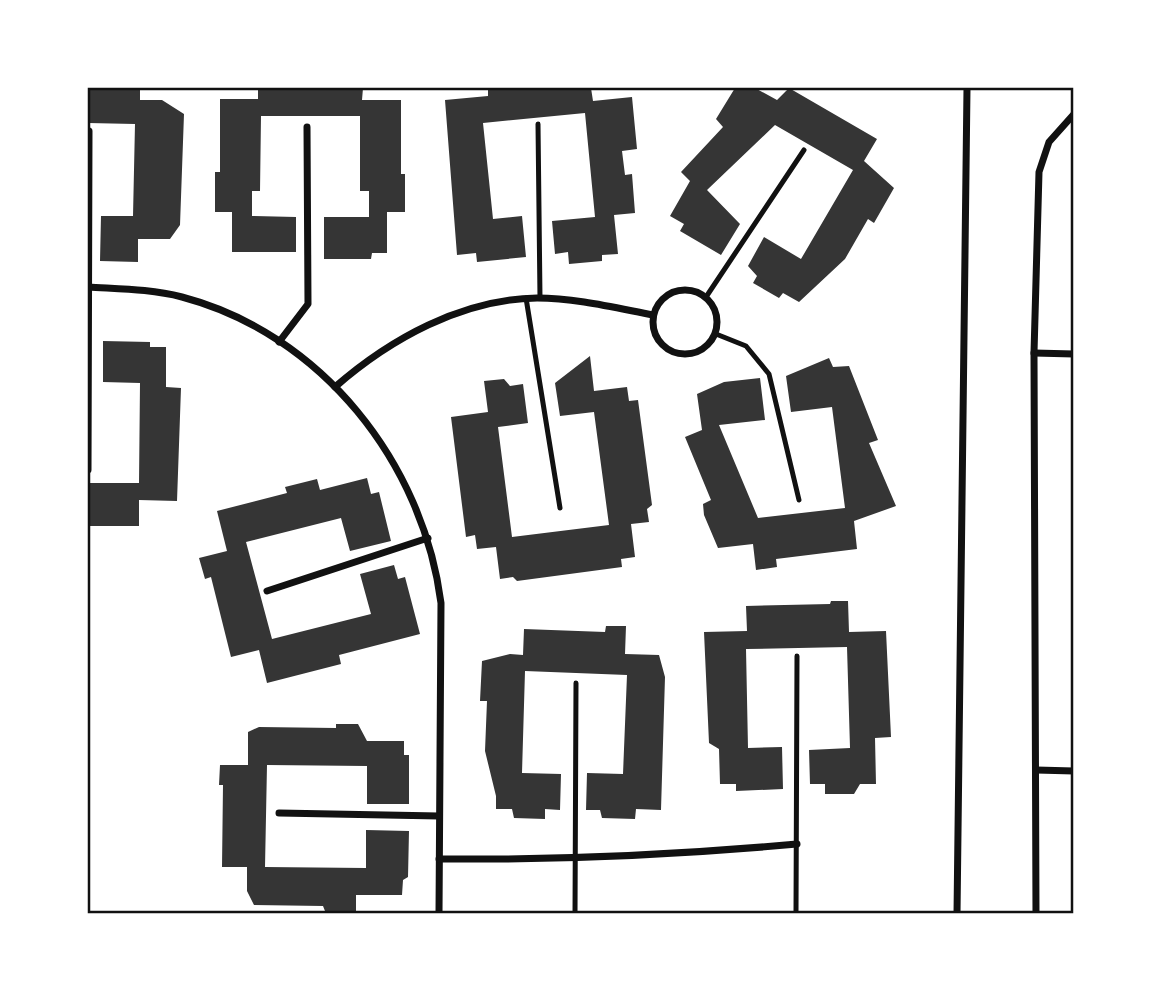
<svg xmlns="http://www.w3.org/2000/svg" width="1161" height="1001" font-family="Helvetica,sans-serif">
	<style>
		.building { fill: #353535 }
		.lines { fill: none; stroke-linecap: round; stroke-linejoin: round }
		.service { stroke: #111; stroke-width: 5 }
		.minor { stroke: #111; stroke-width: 7 }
		.neatline { fill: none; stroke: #111; stroke-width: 2.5 }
	</style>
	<rect width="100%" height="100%" fill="#fff"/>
	<g class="building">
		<polygon points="88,88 140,88 140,100 162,100 184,114 180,225 170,239 138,239 138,262 100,261 101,216 133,216 135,124 88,123"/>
		<polygon points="258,88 363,88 362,100 401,100 401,174 405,174 405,212 387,212 387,253 372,253 371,259 324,259 324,217 369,217 369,191 360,191 360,116 261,116 260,191 252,191 252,216 296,217 296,252 232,252 232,212 215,212 215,172 220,172 220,99 258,99"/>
		<polygon points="504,88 591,88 593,101 632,97 637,149 622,151 625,175 632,174 635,213 614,215 618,254 602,255 602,261 569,264 568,252 555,254 552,221 595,217 585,113 483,123 493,219 522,216 526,257 477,262 476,253 457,255 445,100 488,96 488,89"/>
		<polygon points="735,88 755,88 777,100 789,88 877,139 864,161 894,188 874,223 868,219 845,259 799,302 783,293 779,298 753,283 757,276 748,266 764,237 801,259 853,170 775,125 707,190 740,224 721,255 680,231 684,224 670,216 690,181 681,172 723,127 716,119"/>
		<polygon points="103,341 150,342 150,347 166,347 166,387 181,388 177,501 139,500 139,526 88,526 88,483 139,483 140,383 103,382"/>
		<polygon points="590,356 594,391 627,387 629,401 638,400 652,505 647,509 649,522 631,524 635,557 621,559 622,567 517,581 513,577 500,579 496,547 477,549 475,535 466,537 451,417 488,412 484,381 504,379 510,386 523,384 528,423 498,427 512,537 609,525 594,412 560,416 555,383"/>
		<polygon points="829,358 833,367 849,366 878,440 869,443 896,506 854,521 857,549 776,559 777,567 756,570 753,544 718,548 704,515 703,504 711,500 685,437 702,430 697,394 724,382 760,378 765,420 719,425 758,518 845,508 832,407 791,412 786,376"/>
		<polygon points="367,478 371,494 379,492 391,541 350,551 341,518 246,542 272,639 371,614 360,574 394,565 398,579 405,577 420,634 339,655 341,664 267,683 259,650 231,657 211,577 205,579 199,558 227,551 217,511 287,493 285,487 317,479 320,490"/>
		<polygon points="831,601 848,601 849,632 886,631 891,737 875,738 876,784 860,784 854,794 825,794 825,784 810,784 809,750 850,748 847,647 746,649 748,748 782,747 783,789 736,791 736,784 720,784 719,749 709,743 704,632 747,631 746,606 830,604"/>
		<polygon points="606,626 626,626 625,654 659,655 665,677 661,810 636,809 635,819 602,818 600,810 586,810 587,773 623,774 627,675 525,671 522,773 561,774 560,810 545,809 545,819 514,818 512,809 496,809 496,796 485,751 487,701 480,701 482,661 510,654 523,655 524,629 605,632"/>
		<polygon points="336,724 358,724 367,741 404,741 404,755 409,755 409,804 367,804 367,766 267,765 265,867 366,868 366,830 409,831 408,877 403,880 402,895 356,895 356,911 325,911 323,906 254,905 247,891 247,867 222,867 223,785 219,785 220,765 248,765 248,732 259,727 336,728"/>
	</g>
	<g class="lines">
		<g class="service">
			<polyline points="538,124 540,298"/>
			<polyline points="706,297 804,150"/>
			<polyline points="526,298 560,508"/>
			<polyline points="716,334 746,346 769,374 799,500"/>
			<polyline points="575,914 576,683"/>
			<polyline points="796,914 797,656"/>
		</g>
		<g class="minor">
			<path d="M88,287C120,289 151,289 182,297C322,334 423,463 441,603L439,914"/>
			<circle cx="685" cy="322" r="32"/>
			<polyline points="279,342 308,304 307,127"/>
			<polyline points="1034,353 1074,354"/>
			<path d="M335,387C390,339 462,299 537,298C575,298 616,308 653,315"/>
			<polyline points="88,470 89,131"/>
			<polyline points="267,591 428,538"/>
			<polyline points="1036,770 1074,771"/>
			<polyline points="279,813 439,816"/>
			<path d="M439,859C559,860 677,855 797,844"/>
			<polyline points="957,914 967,88"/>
			<polyline points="1036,914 1034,353 1039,172 1049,142 1074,114"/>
		</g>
	</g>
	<rect width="1161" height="1001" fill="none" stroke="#ffffff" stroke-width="178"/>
	<rect x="89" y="89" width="983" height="823" class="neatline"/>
</svg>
